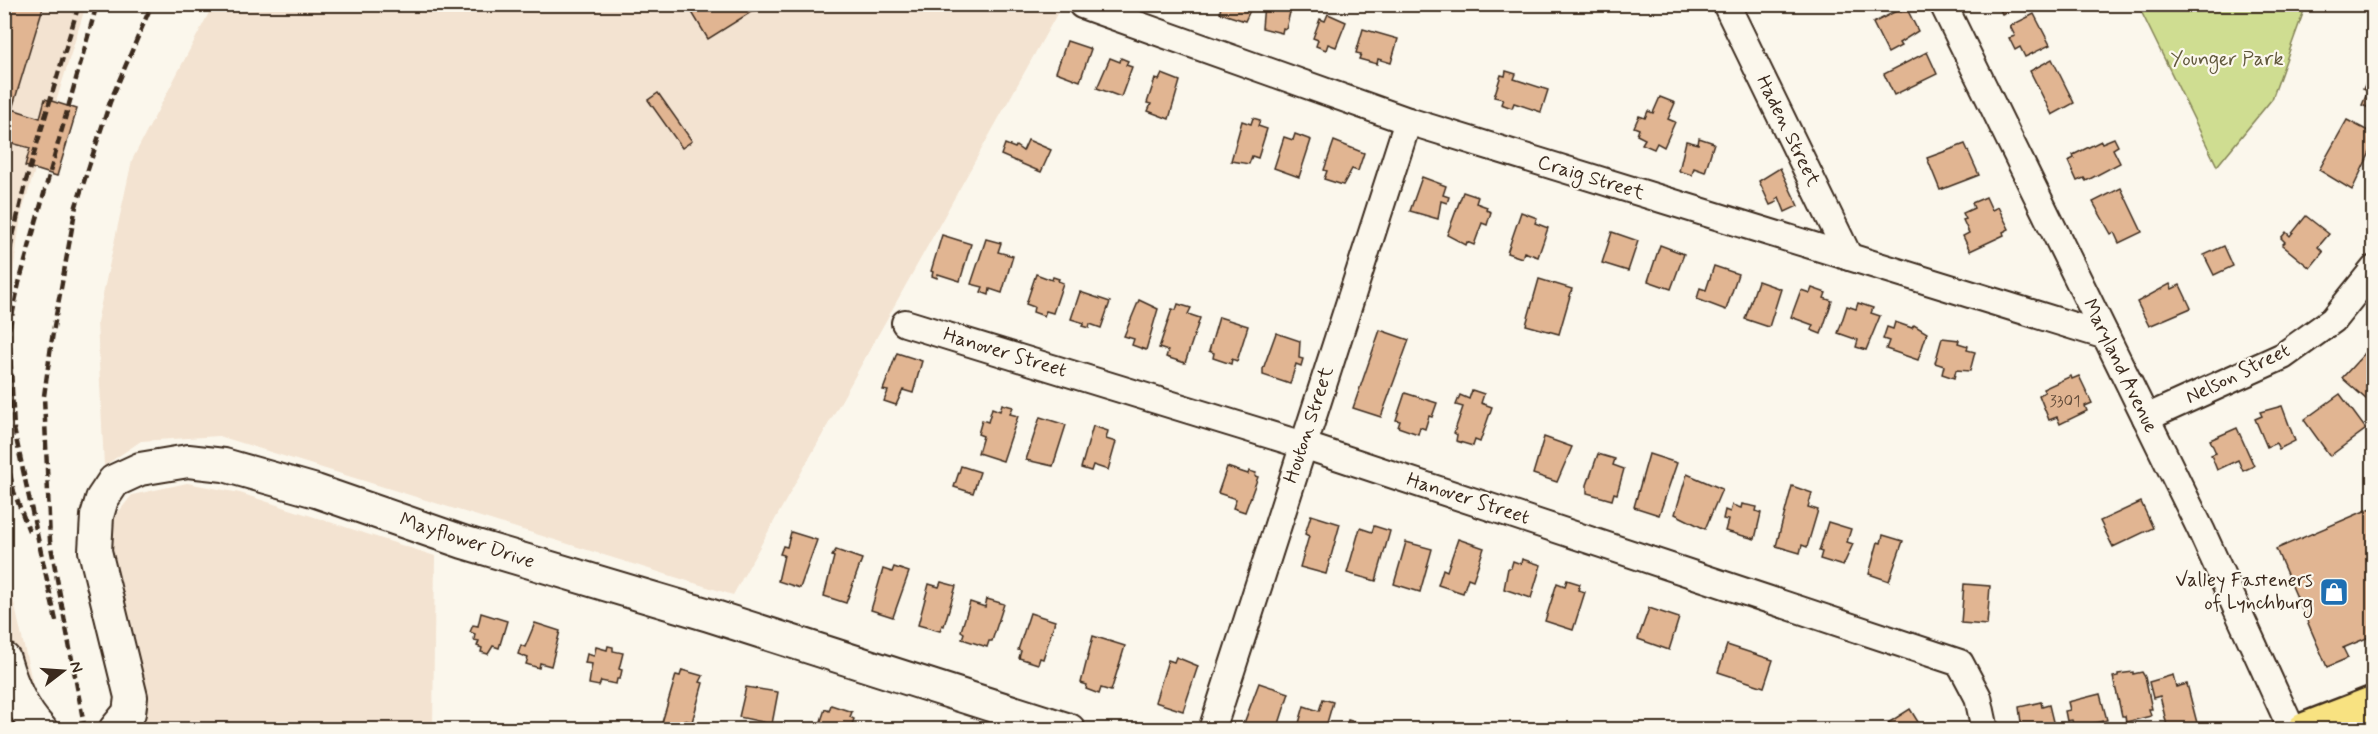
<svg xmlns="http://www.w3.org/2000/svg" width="2378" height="734" font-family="Mynerve,sans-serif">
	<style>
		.built { fill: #f3e3d1 }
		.green { fill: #cfdd91; stroke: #858458; stroke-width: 1.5 }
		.building { fill: #e1b592; stroke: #3b2a1e; stroke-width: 1.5 }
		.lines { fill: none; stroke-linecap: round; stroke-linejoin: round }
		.minor-casing { stroke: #3b2a1e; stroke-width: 30 }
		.tertiary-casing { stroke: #3b2a1e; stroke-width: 36 }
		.primary-casing { stroke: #3b2a1e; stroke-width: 38 }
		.minor { stroke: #fbf7ec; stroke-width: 26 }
		.tertiary { stroke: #fbf7ec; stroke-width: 32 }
		.primary { stroke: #f8e281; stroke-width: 33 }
		.rail { stroke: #3b2a1e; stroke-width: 4.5; stroke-dasharray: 9 4.5; stroke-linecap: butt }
		.labels { text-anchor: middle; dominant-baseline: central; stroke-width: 4.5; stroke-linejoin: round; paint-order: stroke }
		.number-label { font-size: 16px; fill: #644d3b }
		.park-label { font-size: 20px; fill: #60573b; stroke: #fbf7ec }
		.street-label { font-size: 20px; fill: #3b2a1e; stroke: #fbf7ec }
		.poi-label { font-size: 20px; fill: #3b2a1e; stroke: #fbf7ec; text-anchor: end }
	</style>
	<rect width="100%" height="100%" fill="#fbf7ec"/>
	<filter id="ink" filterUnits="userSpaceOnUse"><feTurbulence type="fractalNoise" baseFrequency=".0167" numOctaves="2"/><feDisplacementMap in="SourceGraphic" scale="12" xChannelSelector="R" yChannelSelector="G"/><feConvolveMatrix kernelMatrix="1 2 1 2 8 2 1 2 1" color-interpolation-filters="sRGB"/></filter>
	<g filter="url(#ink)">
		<g class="built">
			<polygon points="5,5 86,5 21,215 5,331"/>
			<polygon points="213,5 1062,5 733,595 219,436 141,441 104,466 97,322 132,160"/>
			<polygon points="187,483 240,493 435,556 433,729 142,729 130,684 101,534 132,495"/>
			<polygon points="4,532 7,572 43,729 5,729"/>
		</g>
		<polygon class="green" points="2138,5 2306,5 2272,99 2217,166"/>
		<g class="building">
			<polygon points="4,4 44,4 12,109 40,118 45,99 77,109 57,176 25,166 30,148 4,141"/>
			<polygon points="687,4 764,4 708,39"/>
			<polygon points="1253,4 1245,21 1220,13 1221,4"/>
			<polygon points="1264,4 1292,4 1286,29 1283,28 1282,33 1262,28"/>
			<polygon points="1991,4 2024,4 2024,5 2002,14 1998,5 1993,7"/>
			<polygon points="1900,9 1901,12 1907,9 1918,31 1899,43 1901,46 1888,53 1873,23"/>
			<polygon points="1328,14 1346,22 1336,47 1328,44 1326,50 1316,46 1318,40 1313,38 1320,19 1325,21"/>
			<polygon points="2034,14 2050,45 2025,57 2020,47 2015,50 2009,38 2015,36 2010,26"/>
			<polygon points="1363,29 1398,39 1391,63 1378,59 1377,64 1359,59 1361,54 1356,53"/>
			<polygon points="1067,41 1091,49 1080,81 1056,72"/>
			<polygon points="1927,52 1937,74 1894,95 1884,74"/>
			<polygon points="1110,58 1120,62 1121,58 1128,61 1126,65 1132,67 1121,97 1097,88"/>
			<polygon points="2052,59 2074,103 2052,115 2030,71"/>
			<polygon points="2374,66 2374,110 2362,105 2368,91 2363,89"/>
			<polygon points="1506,71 1516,74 1514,79 1548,90 1541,112 1514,103 1512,108 1501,104 1503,99 1494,97 1501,75 1505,76"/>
			<polygon points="1162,74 1180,81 1169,119 1148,111 1151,104 1147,103 1155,79 1159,80"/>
			<polygon points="658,93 692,141 682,148 648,100"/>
			<polygon points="1660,97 1675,103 1668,119 1675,122 1664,147 1657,143 1654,149 1642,144 1645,139 1637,135 1639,129 1634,127 1639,116 1645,118 1648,111 1653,113"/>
			<polygon points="1253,118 1260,120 1258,126 1267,129 1258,158 1252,156 1249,164 1231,161 1242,121 1251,124"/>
			<polygon points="2347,120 2374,134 2374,144 2352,190 2319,170"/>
			<polygon points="1295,134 1311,140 1299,177 1274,168 1284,137 1293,140"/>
			<polygon points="1699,138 1714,143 1705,172 1694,168 1692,175 1679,171 1686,141 1698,144"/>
			<polygon points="2114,138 2118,146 2113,149 2120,163 2086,181 2084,178 2077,181 2068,161 2074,158 2073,155 2101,141 2102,143"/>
			<polygon points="1028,140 1051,150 1041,172 1001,155 1005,144 1015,148 1016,146 1023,151"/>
			<polygon points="1334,141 1364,153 1358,171 1352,169 1343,185 1324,179 1327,171 1324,170"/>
			<polygon points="1965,144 1979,175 1940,190 1927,158"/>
			<polygon points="1780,168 1798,206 1785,212 1779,197 1776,199 1777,202 1770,205 1759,181"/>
			<polygon points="1422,177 1446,186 1443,195 1449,197 1447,203 1441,201 1438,219 1410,211"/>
			<polygon points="2121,188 2142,232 2119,243 2114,232 2111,234 2093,202"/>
			<polygon points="1463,192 1478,197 1476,203 1487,207 1486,210 1491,212 1487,225 1482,223 1474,245 1467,242 1466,245 1447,235"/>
			<polygon points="1986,197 1992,210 1998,207 2009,229 2003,232 2004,235 1970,251 1963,236 1969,233 1963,220 1966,219 1963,213 1974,208 1972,203"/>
			<polygon points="1521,212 1537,218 1535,223 1548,228 1538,257 1524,252 1522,258 1507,253"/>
			<polygon points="2306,216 2329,234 2318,247 2323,252 2310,268 2282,245 2285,242 2281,238 2286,232 2290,236"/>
			<polygon points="1612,232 1638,241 1628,271 1602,263"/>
			<polygon points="942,235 971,244 960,281 938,274 937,278 932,276 933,272 931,271"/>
			<polygon points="986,239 1001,243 998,252 1013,256 1002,293 990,289 989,295 981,292 983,287 971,284"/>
			<polygon points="1660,245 1684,254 1671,289 1648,281"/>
			<polygon points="2224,246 2233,266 2214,275 2204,255"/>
			<polygon points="1714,266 1738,274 1726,310 1697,299 1700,288 1706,290"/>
			<polygon points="1036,274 1052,280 1053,277 1059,279 1058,281 1063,283 1053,313 1046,311 1044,316 1033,312 1034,307 1026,304"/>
			<polygon points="1539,279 1572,289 1559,334 1526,325"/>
			<polygon points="1758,281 1781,289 1769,327 1745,319"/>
			<polygon points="2170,284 2172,289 2180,285 2191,308 2149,326 2137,302"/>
			<polygon points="1812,288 1826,293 1824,298 1832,301 1821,334 1811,330 1813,325 1791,317 1801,290 1810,293"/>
			<polygon points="1080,292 1110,302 1101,328 1090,324 1089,328 1082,326 1084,323 1071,319"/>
			<polygon points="1139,300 1158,309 1146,350 1132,345 1134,339 1124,336"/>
			<polygon points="1858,303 1873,308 1871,313 1880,316 1866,350 1856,347 1858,340 1838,333 1847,306 1856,309"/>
			<polygon points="1178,304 1191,308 1188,314 1200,318 1185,363 1166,357 1168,351 1159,348 1172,309 1176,310"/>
			<polygon points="1219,317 1248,326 1237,361 1232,359 1231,364 1213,358 1214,353 1209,351"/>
			<polygon points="1895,322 1912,328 1914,325 1927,333 1918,360 1886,349 1889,341 1883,339 1887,327 1893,329"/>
			<polygon points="1380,330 1409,340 1381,417 1353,408"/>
			<polygon points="1276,333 1300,341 1299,358 1303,359 1301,366 1296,364 1290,384 1263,375 1263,369"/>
			<polygon points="1942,338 1959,340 1958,343 1968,346 1967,350 1975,352 1970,371 1956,370 1954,378 1942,374 1944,366 1935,363"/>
			<polygon points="897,353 922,361 913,393 903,390 896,405 884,401 888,391 883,390"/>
			<polygon points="2365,353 2374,361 2374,406 2342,378"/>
			<polygon points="2071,376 2072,379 2079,376 2092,403 2085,406 2087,411 2060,424 2057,417 2049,420 2039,395 2045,392 2043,389"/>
			<polygon points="1472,390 1484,394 1481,403 1492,407 1480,442 1475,440 1473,446 1456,441 1457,435 1454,433 1463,407 1456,405 1460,395 1469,399"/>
			<polygon points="1405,393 1437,403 1432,417 1429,416 1425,429 1420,427 1418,434 1398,427 1400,421 1396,420"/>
			<polygon points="2340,394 2366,429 2330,456 2304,420"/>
			<polygon points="1002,404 1013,407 1010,414 1018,416 1003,461 978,453 983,436 978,434 982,420 988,422 992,408 1000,411"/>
			<polygon points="2282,406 2295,441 2279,449 2276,443 2267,447 2255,419 2262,416 2260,412"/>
			<polygon points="1040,417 1066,425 1053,466 1026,460"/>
			<polygon points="1093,426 1108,431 1106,439 1116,442 1108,470 1093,465 1091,471 1081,468"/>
			<polygon points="2237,428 2254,466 2243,471 2238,460 2217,470 2211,455 2216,453 2210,440"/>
			<polygon points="1544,437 1572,447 1557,482 1533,474"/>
			<polygon points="1598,454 1615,459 1613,465 1624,469 1617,494 1614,493 1612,500 1587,493 1587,485"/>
			<polygon points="1649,454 1677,463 1659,515 1634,507"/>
			<polygon points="961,466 980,472 973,493 954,487"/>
			<polygon points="1227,467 1248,474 1249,471 1256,473 1255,476 1258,477 1245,512 1233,508 1236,499 1218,493"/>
			<polygon points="1687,474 1722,489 1705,529 1675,514"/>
			<polygon points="1792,486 1812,493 1808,507 1818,510 1807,547 1802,545 1800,553 1776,546"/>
			<polygon points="2141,502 2153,528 2113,547 2100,521"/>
			<polygon points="1742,504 1757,507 1756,511 1761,513 1755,539 1725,531 1728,520 1723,519 1725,510 1730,512 1732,505 1741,508"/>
			<polygon points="2374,507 2374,635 2343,648 2348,658 2327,667 2276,549"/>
			<polygon points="1311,515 1340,524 1326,574 1300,567 1309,536 1305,534"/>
			<polygon points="1828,522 1851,529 1847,542 1853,544 1843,566 1820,559 1822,552 1819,551"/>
			<polygon points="1374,526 1390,531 1376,581 1347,573 1360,528 1372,532"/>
			<polygon points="791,532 817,540 800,588 778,581 784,555 780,554 783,546 787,547"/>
			<polygon points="1883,535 1903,541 1889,581 1869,574 1878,542 1881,543"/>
			<polygon points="1458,539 1484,548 1473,580 1468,578 1463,593 1438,585 1443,569 1447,571"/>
			<polygon points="1406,542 1432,549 1420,592 1394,584"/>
			<polygon points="836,550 862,559 846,603 824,596 834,557 832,556"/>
			<polygon points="1522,559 1541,565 1531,598 1504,589 1508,568 1511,568 1513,561 1521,564"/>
			<polygon points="894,567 909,572 893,617 871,610 883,569 892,572"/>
			<polygon points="1567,580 1580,584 1578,590 1585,592 1573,630 1545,621 1557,583 1565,586"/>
			<polygon points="941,582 956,586 944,626 942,625 940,631 918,625 929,584 939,587"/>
			<polygon points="1964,584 1990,586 1987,625 1961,623"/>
			<polygon points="987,599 1004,604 992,641 989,641 987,647 962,639 964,633 961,631 970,602 985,607"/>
			<polygon points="1649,608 1679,618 1669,650 1638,639"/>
			<polygon points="481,613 507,621 499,648 493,646 488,654 481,652 482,648 477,646 479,641 474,640 475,634 470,632 473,625 478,626"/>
			<polygon points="1030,613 1055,621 1043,659 1040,658 1038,664 1019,658 1021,651 1018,650"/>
			<polygon points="535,623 560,631 551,666 540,663 539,668 526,664 528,658 518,654 521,645 525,647"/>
			<polygon points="1093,636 1125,646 1111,691 1101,688 1099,694 1086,689 1087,685 1081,683"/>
			<polygon points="1727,645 1773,660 1764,687 1718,672"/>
			<polygon points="608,646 613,647 613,651 623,653 619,669 622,670 620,679 617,679 616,684 601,681 599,686 589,684 592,664 585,663 587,654 594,656 596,647 607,650"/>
			<polygon points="1176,657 1198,666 1183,711 1155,702 1168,660 1174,662"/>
			<polygon points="682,670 703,676 700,682 703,683 692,722 684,720 681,730 673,730 661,726 676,675 680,676"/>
			<polygon points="2133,672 2133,674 2142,672 2145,677 2152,709 2149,709 2151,716 2126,722 2125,716 2122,716 2113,677 2118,676 2118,674"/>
			<polygon points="2173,675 2176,687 2187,684 2197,723 2168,730 2160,696 2153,698 2149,682"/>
			<polygon points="1259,683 1289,693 1277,730 1247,730 1248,727 1243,726"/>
			<polygon points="746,687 778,692 772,724 739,717"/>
			<polygon points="2100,694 2107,720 2091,724 2092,730 2075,730 2072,720 2067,721 2065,711 2070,710 2068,702"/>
			<polygon points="1323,699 1333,702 1325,730 1297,730 1304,706 1319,711"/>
			<polygon points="2041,702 2042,707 2049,705 2055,730 2022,730 2019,707"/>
			<polygon points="831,705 852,712 850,717 854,719 850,730 818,730 825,709 829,711"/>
			<polygon points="1910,709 1923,730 1892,730 1888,723"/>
			<polygon points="1348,720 1374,727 1373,730 1345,730"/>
		</g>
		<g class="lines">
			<g class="minor-casing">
				<g id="minor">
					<polyline points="1726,4 1849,257"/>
					<polyline points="1943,4 2201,530 2292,730"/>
					<polyline points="1082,5 1408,121 2106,336"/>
					<polyline points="905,323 1303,445 1960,663 1978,697 1985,730"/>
					<polyline points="2146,418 2283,356 2333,320 2374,269"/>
					<polyline points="1212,730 1408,121"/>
				</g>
			</g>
			<g class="tertiary-casing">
				<g id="tertiary">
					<path d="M4,659C12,686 22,710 41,730"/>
					<polyline points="115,730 129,713 131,697 95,551 97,516 102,499 114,481 140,469 188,461 224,465 316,491 463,542 709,615 1069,730"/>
				</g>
			</g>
			<g class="primary-casing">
				<polyline id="primary" points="2304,730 2374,703"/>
			</g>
			<use href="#minor" class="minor"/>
			<use href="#tertiary" class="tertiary"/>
			<use href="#primary" class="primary"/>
			<g class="rail">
				<polyline points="4,275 25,184 79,4"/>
				<polyline points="4,447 14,492 29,531"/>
				<polyline points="56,621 14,429 9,330 19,283 97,4"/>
				<polyline points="85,730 50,541 44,396 53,332 76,206 110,102 152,4"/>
			</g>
		</g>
	</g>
	<defs>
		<g id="shop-square" transform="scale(1.5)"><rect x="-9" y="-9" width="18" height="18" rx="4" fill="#1f6fb2" stroke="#fbf7ec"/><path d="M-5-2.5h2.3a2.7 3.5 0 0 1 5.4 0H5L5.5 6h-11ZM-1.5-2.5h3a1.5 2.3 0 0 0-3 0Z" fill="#fff"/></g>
	</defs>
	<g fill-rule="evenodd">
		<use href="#shop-square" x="2334" y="592"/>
	</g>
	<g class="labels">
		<g class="number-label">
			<text x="2065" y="401">3301</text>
		</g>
		<g class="park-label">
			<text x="2227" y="59">Younger Park</text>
		</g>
		<g class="street-label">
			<text transform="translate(1788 131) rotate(64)">Haden Street</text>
			<text transform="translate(1591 178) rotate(17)">Craig Street</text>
			<text transform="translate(1005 353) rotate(17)">Hanover Street</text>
			<text transform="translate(2120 366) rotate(64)">Maryland Avenue</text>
			<text transform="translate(2238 374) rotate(-26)">Nelson Street</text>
			<text transform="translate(1309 425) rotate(-72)">Houton Street</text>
			<text transform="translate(1468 499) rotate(18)">Hanover Street</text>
			<text transform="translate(467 541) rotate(18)">Mayflower Drive</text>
		</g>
		<g class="poi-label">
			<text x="2313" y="580">Valley Fasteners<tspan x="2313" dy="23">of Lynchburg</tspan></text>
		</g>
	</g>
	<rect width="2378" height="734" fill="none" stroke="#fbf7ec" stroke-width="24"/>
	<rect x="12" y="12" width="2354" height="710" fill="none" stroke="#3b2a1e" stroke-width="2" filter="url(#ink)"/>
	<g transform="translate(63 671) rotate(73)" stroke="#fbf7ec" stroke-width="4.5" paint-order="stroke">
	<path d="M0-4.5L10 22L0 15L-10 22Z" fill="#3b2a1e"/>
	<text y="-9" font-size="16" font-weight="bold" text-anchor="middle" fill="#3b2a1e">N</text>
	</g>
</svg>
